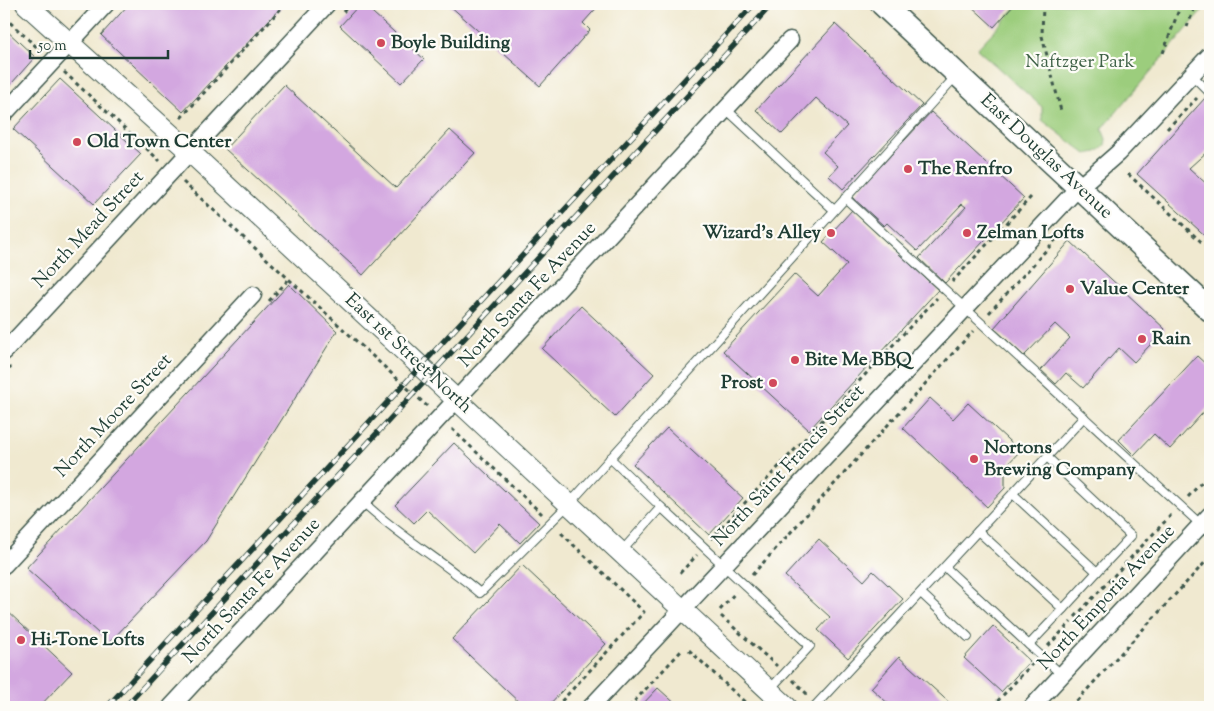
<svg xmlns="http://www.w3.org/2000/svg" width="1214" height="711" font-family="'Sorts Mill Goudy',serif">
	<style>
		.green { fill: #9ccd7d; stroke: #5e8558 }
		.building { fill: #d3a7e0 }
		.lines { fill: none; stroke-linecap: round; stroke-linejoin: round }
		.service-casing { stroke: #3e574b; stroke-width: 10 }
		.minor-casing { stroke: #3e574b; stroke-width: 19 }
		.tertiary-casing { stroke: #3e574b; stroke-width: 22 }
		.secondary-casing { stroke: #3e574b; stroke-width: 25 }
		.path { stroke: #3e574b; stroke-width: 3; stroke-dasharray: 4 4; stroke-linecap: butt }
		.service { stroke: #fff; stroke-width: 8 }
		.minor { stroke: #fff; stroke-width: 16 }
		.tertiary { stroke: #fff; stroke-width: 20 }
		.secondary { stroke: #fff; stroke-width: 22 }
		.rail-casing { stroke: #1f3d34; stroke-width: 5.5 }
		.rail { stroke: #fdfcf7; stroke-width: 4; stroke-dasharray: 11; stroke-linecap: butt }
		.poi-dot { fill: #d1495b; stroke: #fdfcf7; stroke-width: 2 }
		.labels { text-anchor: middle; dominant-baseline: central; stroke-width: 4.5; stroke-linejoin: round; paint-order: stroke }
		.poi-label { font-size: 19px; font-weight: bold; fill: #1f3d34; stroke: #fdfcf7; text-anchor: start }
		.park-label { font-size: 19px; fill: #3e6146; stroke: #fdfcf7 }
		.street-label { font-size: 19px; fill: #1f3d34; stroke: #fdfcf7 }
	</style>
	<rect width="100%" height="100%" fill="#fdfcf7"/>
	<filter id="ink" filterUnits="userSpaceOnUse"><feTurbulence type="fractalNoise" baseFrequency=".02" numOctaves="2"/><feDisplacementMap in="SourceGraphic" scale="10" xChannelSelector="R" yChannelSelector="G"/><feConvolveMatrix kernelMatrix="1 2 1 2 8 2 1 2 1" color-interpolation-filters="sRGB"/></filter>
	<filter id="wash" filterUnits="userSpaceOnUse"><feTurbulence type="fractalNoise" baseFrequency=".0096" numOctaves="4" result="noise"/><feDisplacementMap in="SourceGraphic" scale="20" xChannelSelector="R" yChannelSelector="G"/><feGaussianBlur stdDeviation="1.12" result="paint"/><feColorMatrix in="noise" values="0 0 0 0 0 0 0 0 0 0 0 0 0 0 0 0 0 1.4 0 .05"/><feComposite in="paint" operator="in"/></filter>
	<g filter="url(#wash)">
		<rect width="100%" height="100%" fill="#f0e9d0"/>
		<polygon class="green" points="1019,4 1208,4 1102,129 1106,139 1105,146 1097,152 1086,154 1042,120 1042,107 977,49"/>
		<g id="blocks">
			<g class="building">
				<polygon points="129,4 284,4 183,112 101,35"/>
				<polygon points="360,4 363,4 424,59 401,83 340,26"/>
				<polygon points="448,4 600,4 583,23 590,30 540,86"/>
				<polygon points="969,4 1015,4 994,27"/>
				<polygon points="835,24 922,105 843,189 829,176 838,166 823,152 847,126 816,98 782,134 756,110"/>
				<polygon points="4,28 35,57 4,92"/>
				<polygon points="60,79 141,154 94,204 13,129"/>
				<polygon points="284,85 396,188 450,130 475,153 363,275 225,149"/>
				<polygon points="1205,98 1210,103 1210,149 1189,168 1210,187 1210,240 1137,174"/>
				<polygon points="931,112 1024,198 945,283 919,258 966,207 962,204 917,251 887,223 884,226 852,197"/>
				<polygon points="852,210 938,290 809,430 723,351 794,274 818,296 847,264 823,242"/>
				<polygon points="1070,241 1165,329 1134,362 1119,348 1083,388 1066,373 1056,384 1041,370 1070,338 1055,324 1024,356 994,328"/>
				<polygon points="289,284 337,331 206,541 109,643 26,568"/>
				<polygon points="581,306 654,374 615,417 542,349"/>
				<polygon points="1197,356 1210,368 1210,405 1170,449 1154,434 1134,455 1119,440"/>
				<polygon points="930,398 953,419 968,403 1020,451 1005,467 1005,488 987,507 903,428"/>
				<polygon points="667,428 743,498 709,535 633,464"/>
				<polygon points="454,443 539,523 520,543 500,524 473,553 427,510 414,523 395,505"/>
				<polygon points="819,539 864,581 873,571 903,599 848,658 818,630 830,617 785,576"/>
				<polygon points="522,565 606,644 547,707 524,707 452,639"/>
				<polygon points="4,608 72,672 39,707 4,707"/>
				<polygon points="993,626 1030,661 1001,692 964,658"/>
				<polygon points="899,657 954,707 892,707 871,688"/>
				<polygon points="658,688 679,707 640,707"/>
			</g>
		</g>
	</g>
	<g filter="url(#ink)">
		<use href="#blocks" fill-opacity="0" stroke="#3e574b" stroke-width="1"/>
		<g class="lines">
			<g class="service-casing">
				<g id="service">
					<polyline points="1192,75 1210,93"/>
					<polyline points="726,109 834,210"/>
					<polyline points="845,198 1210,533"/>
					<polyline points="1047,457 1131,536 1097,572"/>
					<polyline points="610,458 661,507"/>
					<path d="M363,502C399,536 443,561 480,593L569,504L956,76"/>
					<polyline points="978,531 1063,609 1097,572 1013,494"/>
					<polyline points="621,552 661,507 810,646 770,689"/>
					<polyline points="945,567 1029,645 1063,609"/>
					<polyline points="921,593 968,637"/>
					<polyline points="1029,645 1062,675"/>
					<polyline points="814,707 1084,417"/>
				</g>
			</g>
			<g class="minor-casing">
				<g id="minor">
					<polyline points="4,114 106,4"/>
					<polyline points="4,352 327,4"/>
					<polyline points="4,565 253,295"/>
					<polyline points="171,707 790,40"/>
					<polyline points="591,707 1078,188 1118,153 1210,55"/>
					<polyline points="1032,707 1210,515"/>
				</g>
			</g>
			<g class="tertiary-casing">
				<polyline id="tertiary" points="26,4 189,151 787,707"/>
			</g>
			<g class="secondary-casing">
				<polyline id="secondary" points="882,4 1210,310"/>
			</g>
			<g class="path">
				<polyline points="1043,4 1042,36 1061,111"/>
				<polyline points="343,12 350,4"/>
				<polyline points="4,17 41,51"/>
				<polyline points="1187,27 1196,4"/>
				<polyline points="1163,53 1181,4"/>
				<polyline points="64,72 160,161"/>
				<polyline points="181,118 285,4"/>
				<polyline points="1167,129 1197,98"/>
				<polyline points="4,136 8,131"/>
				<polyline points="1128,174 1210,250"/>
				<polyline points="183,182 427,406"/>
				<polyline points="952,282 1031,197"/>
				<polyline points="269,301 289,279"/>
				<polyline points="989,313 1060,235"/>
				<polyline points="4,375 11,367"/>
				<polyline points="452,429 542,514"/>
				<polyline points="1188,497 1210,473"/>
				<polyline points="711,539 937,298"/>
				<polyline points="680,573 697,555"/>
				<polyline points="752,575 973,331"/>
				<polyline points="720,610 736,592"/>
				<polyline points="721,616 777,666"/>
				<polyline points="1075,617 1172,514"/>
				<polyline points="1048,646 1071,622"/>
				<polyline points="689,650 750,707"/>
				<polyline points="793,680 808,695"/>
				<polyline points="556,707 644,612 559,531"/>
				<polyline points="629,707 683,649"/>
				<polyline points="992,707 1032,664"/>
				<polyline points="1071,707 1210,557"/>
			</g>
			<use href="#service" class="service"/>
			<use href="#minor" class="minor"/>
			<use href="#tertiary" class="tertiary"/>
			<use href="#secondary" class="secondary"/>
			<g class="rail-casing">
				<g id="rail">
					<polyline points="107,707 754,4"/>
					<polyline points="125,707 772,4"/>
				</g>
			</g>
			<use href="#rail" class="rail"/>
		</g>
	</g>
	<g class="poi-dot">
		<circle cx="381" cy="43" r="5"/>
		<circle cx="77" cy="142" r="5"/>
		<circle cx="908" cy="169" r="5"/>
		<circle cx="831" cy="233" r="5"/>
		<circle cx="967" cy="233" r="5"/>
		<circle cx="1070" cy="289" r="5"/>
		<circle cx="1142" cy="339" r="5"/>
		<circle cx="795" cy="360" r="5"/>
		<circle cx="773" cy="383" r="5"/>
		<circle cx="974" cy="459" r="5"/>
		<circle cx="21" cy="640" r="5"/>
	</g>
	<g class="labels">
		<g class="poi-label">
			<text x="391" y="43">Boyle Building</text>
			<text x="87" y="142">Old Town Center</text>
			<text x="918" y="169">The Renfro</text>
			<text x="821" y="233" text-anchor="end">Wizard's Alley</text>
			<text x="977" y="233">Zelman Lofts</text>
			<text x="1080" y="289">Value Center</text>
			<text x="1152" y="339">Rain</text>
			<text x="805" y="360">Bite Me BBQ</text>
			<text x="763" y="383" text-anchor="end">Prost</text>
			<text x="984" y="448">Nortons<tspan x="984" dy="22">Brewing Company</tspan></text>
			<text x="31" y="640">Hi-Tone Lofts</text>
		</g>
		<g class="park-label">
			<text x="1080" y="62">Naftzger Park</text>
		</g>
		<g class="street-label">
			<text transform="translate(1046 157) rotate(43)">East Douglas Avenue</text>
			<text transform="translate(89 230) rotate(-47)">North Mead Street</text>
			<text transform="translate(528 295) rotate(-47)">North Santa Fe Avenue</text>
			<text transform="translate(408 354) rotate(43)">East 1st Street North</text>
			<text transform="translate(114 416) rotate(-47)">North Moore Street</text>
			<text transform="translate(789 466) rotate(-47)">North Saint Francis Street</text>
			<text transform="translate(252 591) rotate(-47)">North Santa Fe Avenue</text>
			<text transform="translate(1107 598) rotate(-47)">North Emporia Avenue</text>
		</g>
	</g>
	<rect width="1214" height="711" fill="none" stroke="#fdfcf7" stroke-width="20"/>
	<path d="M30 50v8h138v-8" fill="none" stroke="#1f3d34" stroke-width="2.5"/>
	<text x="38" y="50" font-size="15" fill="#1f3d34" stroke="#fdfcf7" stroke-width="4" paint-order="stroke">50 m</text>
</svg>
